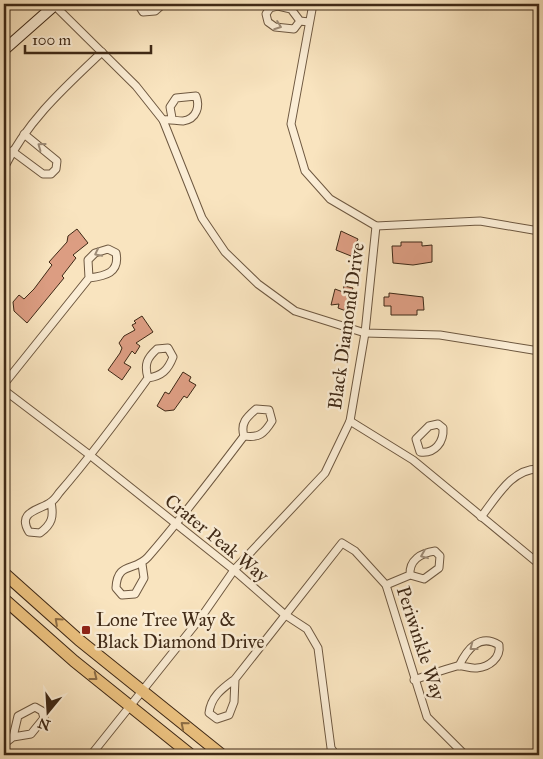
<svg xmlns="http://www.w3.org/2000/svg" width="543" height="759" font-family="'IM FELL Great Primer',serif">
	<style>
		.building { fill: #dc9d82; stroke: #3f2916 }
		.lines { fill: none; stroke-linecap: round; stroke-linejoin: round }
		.street-casing { stroke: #6e5840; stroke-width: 9 }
		.secondary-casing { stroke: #3f2916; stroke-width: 12 }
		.primary-casing { stroke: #3f2916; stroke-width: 13 }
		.street { stroke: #fbedd5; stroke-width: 7 }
		.secondary { stroke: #fbedd5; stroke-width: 10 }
		.primary { stroke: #ecc280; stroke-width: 11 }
		.oneway { stroke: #9d8b76 }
		.oneway2 { stroke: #8d6e46 }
		.poi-dot { fill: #8f2418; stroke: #fbedd5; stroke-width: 2 }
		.labels { text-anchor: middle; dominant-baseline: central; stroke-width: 5; stroke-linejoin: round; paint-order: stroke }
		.street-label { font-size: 19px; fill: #3f2916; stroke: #fbedd5 }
		.poi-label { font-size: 19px; fill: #3f2916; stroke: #fbedd5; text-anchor: start }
	</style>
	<rect width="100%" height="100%" fill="#f9e4bf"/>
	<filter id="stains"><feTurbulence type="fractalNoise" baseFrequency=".004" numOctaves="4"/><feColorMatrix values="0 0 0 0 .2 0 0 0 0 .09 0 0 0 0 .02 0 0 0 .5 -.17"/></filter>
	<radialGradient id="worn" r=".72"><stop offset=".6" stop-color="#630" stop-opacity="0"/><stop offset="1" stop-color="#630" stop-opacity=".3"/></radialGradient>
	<g class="building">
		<polygon points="77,229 88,243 73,255 76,258 62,276 64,278 27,323 14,311 13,302 19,295 24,299 34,289 52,265 49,262 67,242 68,236"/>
		<polygon points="341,231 358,239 351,256 336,250"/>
		<polygon points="401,242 422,242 422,246 432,245 432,262 413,265 393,263 392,246 401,246"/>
		<polygon points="344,286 353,288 346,311 338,308 339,304 331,305 335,289 343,292"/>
		<polygon points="389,293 423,297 424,310 417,310 417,315 391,315 391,306 384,306 384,297 389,297"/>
		<polygon points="142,316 153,332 136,343 140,346 135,354 132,351 124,363 131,367 122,380 108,370 120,353 122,348 119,343 124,336 135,330 132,325 136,323 134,321"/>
		<polygon points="183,372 191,377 189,381 196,385 187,398 184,396 174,410 165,411 157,406 165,392 169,394"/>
	</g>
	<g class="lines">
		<g class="street-casing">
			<g id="street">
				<polyline points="138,4 143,12 155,11 163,4"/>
				<polyline points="313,4 291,124 305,171 330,199 376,226 480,221 539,231"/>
				<polyline points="54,5 136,86 163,120 202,218 225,252 258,284 295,311 365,333 440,335 539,351"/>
				<polyline points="300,21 294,29 275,27 268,22 266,14 270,8 278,6 291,9 300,21 309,22"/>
				<path d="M163,120C170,119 176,121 183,121C197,119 200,106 196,96L176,98L170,107L172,118"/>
				<polyline points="12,151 43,174 51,174 56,169 57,161 24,134"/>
				<path d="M4,168C28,120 64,88 102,52"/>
				<path d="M4,384L89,278C105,276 120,273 116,253L108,249L95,253L88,260L89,278"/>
				<polyline points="4,390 91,456 234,570 284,614 307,629 318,648 331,748 336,755"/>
				<path d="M256,409L269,410L272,421C264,434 259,438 244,436C240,423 247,417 256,409Z"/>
				<polyline points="350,421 413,460 539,564"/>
				<path d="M438,424L443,428C444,442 435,454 420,452L416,439L429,426Z"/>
				<path d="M51,502C54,517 52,524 40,533L29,532C16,511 41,510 51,502C54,500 57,496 59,493C91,456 120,417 148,378C162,376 168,370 173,357L168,348L157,349C147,358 144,364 148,378"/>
				<path d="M481,517C496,498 512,468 539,469"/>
				<path d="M142,564L144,578L135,594L122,595L116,588C117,561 135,572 148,557C182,518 213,477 244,436"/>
				<path d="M386,585L410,575L424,579L439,568L440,556L435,551C421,553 409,560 410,575"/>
				<path d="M235,679L234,702L229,715L217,719L209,713C211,696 223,688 235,679L342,543L355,551L386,585L427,717L465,755"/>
				<path d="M414,680C428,675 443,670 457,666C463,665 470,669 477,668C489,667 501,658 499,645C480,633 467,649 459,666"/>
				<polyline points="4,744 13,737 31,734 44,718 42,711 35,707 18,716 13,737"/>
				<polyline points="91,755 202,616 234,570 325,473 350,421 365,333 376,226"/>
			</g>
		</g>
		<g class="secondary-casing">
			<polyline id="secondary" points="4,50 56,4"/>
		</g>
		<g class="primary-casing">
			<g id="primary">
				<polyline points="4,573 79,640 222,755"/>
				<polyline points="4,599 74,661 191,755"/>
			</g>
		</g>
		<use href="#street" class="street"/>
		<use href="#secondary" class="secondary"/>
		<use href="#primary" class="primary"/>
	</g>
	<defs><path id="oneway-chevron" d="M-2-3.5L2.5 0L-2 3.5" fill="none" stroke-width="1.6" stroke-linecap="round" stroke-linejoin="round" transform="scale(1.25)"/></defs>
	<g class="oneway">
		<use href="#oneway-chevron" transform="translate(278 26) rotate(20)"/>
		<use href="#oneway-chevron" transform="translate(41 146) rotate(-144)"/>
		<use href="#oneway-chevron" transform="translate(98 253) rotate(153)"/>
		<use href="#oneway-chevron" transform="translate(424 555) rotate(158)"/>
		<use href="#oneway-chevron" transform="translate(473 647) rotate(143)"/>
	</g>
	<g class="oneway2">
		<use href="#oneway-chevron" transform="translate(58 621) rotate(-138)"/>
		<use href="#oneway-chevron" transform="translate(94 677) rotate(38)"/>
		<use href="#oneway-chevron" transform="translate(184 725) rotate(-140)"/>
	</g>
	<rect class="poi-dot" x="81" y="625" width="10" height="10" rx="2.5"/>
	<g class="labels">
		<g class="street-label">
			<text transform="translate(346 326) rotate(-82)">Black Diamond Drive</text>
			<text transform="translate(217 538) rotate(39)">Crater Peak Way</text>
			<text transform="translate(421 643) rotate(72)">Periwinkle Way</text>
		</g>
		<g class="poi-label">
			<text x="96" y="619">Lone Tree Way &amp;<tspan x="96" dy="22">Black Diamond Drive</tspan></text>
		</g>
	</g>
	<rect width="543" height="759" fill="none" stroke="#f9e4bf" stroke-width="20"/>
	<rect x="5" y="5" width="533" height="749" fill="none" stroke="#3f2916" stroke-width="2.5"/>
	<rect x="10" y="10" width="523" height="739" fill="none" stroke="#3f2916"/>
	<g transform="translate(48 712) rotate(198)" stroke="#fbedd5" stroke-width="4" paint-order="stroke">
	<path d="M0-4L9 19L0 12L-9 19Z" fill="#3f2916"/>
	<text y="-8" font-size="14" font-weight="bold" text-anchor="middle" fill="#3f2916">N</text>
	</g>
	<path d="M25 45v8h126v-8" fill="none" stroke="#3f2916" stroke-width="2.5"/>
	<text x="32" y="45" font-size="15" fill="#3f2916" stroke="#fbedd5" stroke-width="4" paint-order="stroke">100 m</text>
	<rect width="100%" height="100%" filter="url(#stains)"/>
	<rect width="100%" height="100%" fill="url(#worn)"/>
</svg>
